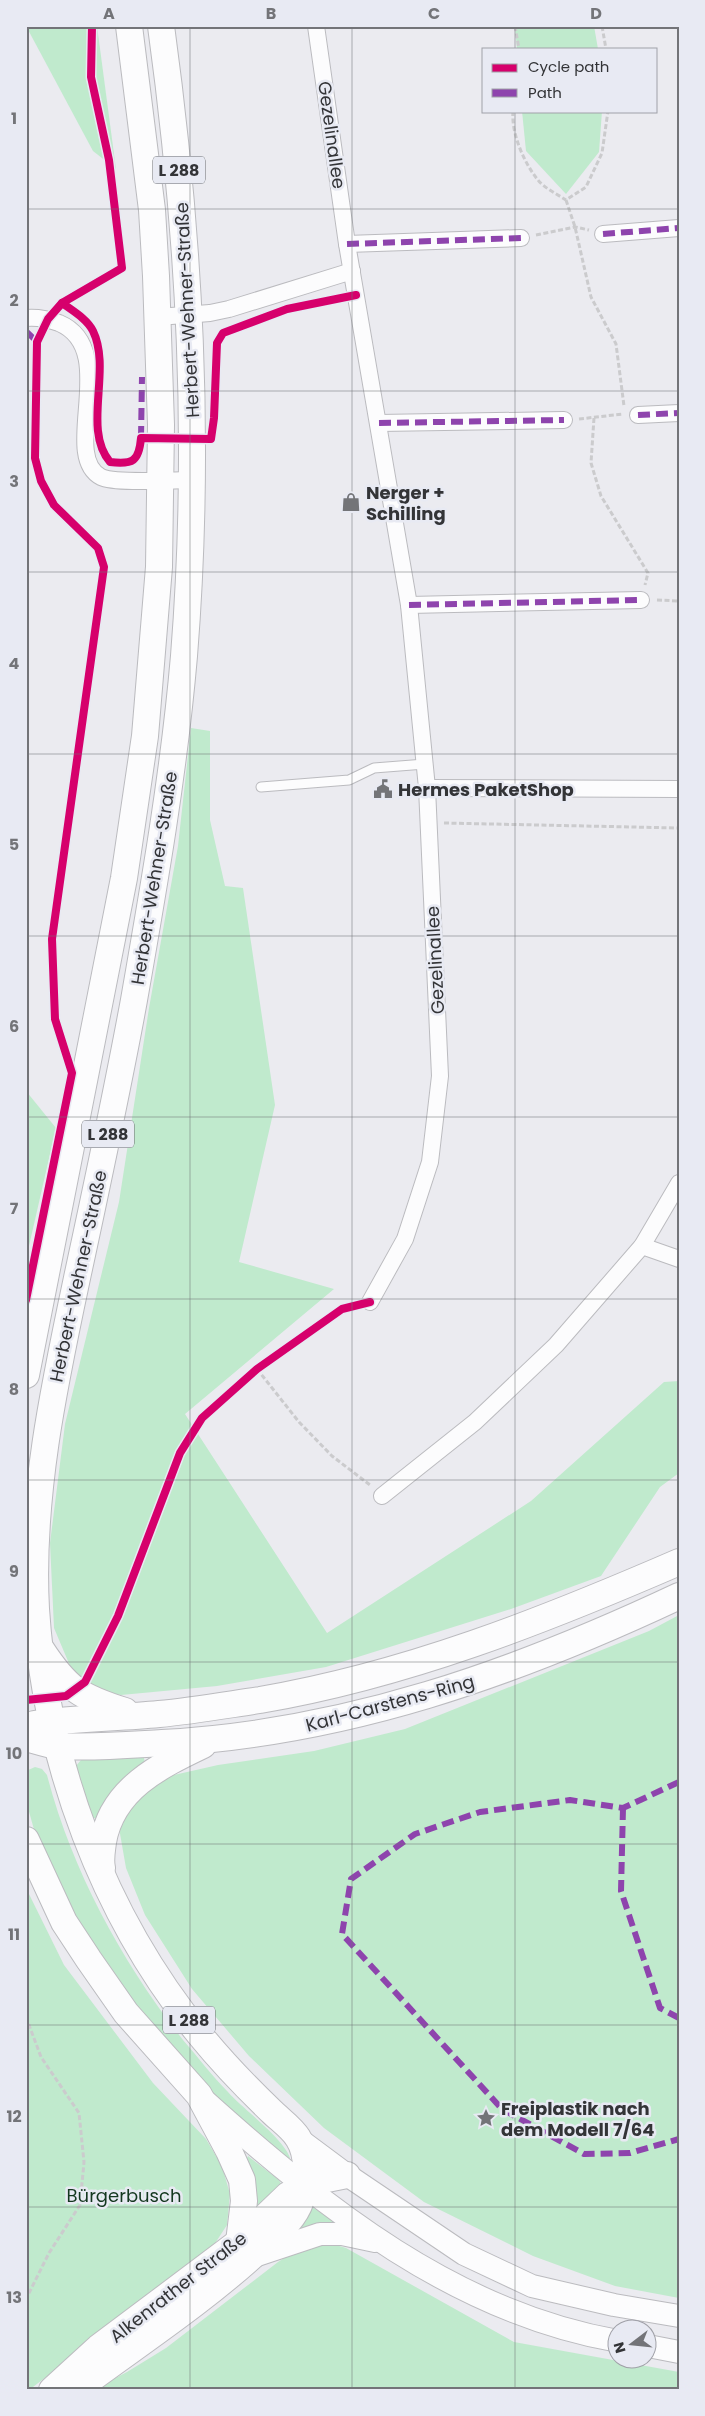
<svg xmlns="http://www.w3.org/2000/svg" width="705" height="2416" font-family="Poppins,sans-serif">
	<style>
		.green { fill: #c0eacd }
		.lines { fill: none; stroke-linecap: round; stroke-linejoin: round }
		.lane-casing { stroke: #bbbbbf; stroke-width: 11 }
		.street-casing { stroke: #bbbbbf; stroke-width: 18 }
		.secondary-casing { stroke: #bbbbbf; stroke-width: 24 }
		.primary-casing { stroke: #bbbbbf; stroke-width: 28 }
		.path { stroke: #cbcbcd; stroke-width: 3; stroke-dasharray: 5 2.5; stroke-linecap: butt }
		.lane { stroke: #fcfcfd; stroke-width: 9 }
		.street { stroke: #fcfcfd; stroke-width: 16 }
		.secondary { stroke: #fcfcfd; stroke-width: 22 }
		.primary { stroke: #fcfcfd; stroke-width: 26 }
		.quiet { stroke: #8e44ad; stroke-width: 6; stroke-dasharray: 12 6; stroke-linecap: butt }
		.cycleway-casing { stroke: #e8eaf3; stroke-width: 11 }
		.cycleway { stroke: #d6006c; stroke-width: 8 }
		.grid { fill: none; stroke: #737478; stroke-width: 1; stroke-opacity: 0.55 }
		.labels { text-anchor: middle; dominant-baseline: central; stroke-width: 5; stroke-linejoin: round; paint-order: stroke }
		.shield { fill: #e8eaf3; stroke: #696b6f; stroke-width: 1 }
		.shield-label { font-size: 16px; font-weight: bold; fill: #333437 }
		.street-label { font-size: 18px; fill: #333437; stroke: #e8eaf3 }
		.poi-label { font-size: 18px; font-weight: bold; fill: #333437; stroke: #e8eaf3; text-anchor: start }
		.park-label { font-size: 18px; fill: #14381f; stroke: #e8eaf3 }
		.neatline { fill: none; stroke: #737478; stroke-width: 2 }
		.grid-label { font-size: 16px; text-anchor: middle; font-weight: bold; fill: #737478 }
	</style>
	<rect width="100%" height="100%" fill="#ebebf0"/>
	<g class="green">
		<polygon points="26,26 97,26 116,169 93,151"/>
		<polygon points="515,26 594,26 598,49 517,49"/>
		<polygon points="522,111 602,111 599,152 566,194 526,151"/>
		<polygon points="191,728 210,731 210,820 225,886 243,888 275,1105 239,1262 334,1289 185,1414 327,1633 531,1501 664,1382 679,1381 679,1473 660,1487 601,1576 511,1609 326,1667 217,1686 121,1695 93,1689 73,1673 54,1628 50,1543 65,1424 119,1202 149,1008 178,846"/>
		<polygon points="26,1091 56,1128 26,1259"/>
		<polygon points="679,1615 679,2298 615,2286 533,2256 424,2202 324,2128 249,2056 192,1989 145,1915 126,1868 119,1828 136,1799 165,1777 218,1765 314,1751 405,1729 649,1631"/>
		<polygon points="140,1756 144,1758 145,1765 96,1818 93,1818 76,1766 81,1760"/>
		<path d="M35,1767L42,1769L47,1775C72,1871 122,1962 183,2040C198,2057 212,2076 228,2092C242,2108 284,2139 290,2158L287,2160L224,2106L135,2007L70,1910L35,1833L26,1801V1771Z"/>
		<polygon points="26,1888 64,1965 153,2083 206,2139 222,2166 230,2194 227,2225 208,2254 29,2390 26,2390"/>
		<polygon points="248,2156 279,2180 282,2186 258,2215 244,2164"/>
		<polygon points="312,2207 332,2220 334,2224 301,2229 299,2226"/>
		<polygon points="326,2242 346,2248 514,2342 679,2372 679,2390 92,2390 127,2372 166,2348 278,2262 303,2246"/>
	</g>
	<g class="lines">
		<g class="lane-casing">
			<polyline id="lane" points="261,787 349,780 374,768 425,764"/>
		</g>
		<g class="street-casing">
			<g id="street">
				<polyline points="316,26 347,244 409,605 427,788 440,1076 430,1162 405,1239 370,1302"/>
				<polyline points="603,234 679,228"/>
				<polyline points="347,244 521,238"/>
				<polyline points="158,317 210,313 229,309 352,271"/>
				<path d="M26,318C38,317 48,319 59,323C121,349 59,455 101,477C116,484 173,480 192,480"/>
				<polyline points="638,415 679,413"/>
				<polyline points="379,423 564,420"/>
				<polyline points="409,605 641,600"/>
				<polyline points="427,788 679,789"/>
				<polyline points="642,1246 679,1259"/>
				<polyline points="382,1496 475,1422 556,1345 642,1246 679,1183"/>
			</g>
		</g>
		<g class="secondary-casing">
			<g id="secondary">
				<path d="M205,2101C324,2208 456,2313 618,2341"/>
				<polyline points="300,2140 347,2175 464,2254 532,2286 614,2305 679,2316"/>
				<polyline points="254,2256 320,2234 342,2234 375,2241"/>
				<polyline points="648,2346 679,2352"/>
			</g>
		</g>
		<g class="primary-casing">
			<g id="primary">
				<polyline points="26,1375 124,878 145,736 159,567 161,425 156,276 152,210 129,26"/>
				<path d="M41,1649C67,1689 80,1697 125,1711"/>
				<path d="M34,1724C75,1718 117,1718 159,1714C192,1711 226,1705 260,1700C406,1675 543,1621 679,1562"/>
				<path d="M26,1738C37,1741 48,1745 59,1746C93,1748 128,1745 162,1743C346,1733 513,1674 679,1596"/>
				<polyline points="26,1840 64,1922 89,1960 126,2013 199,2095 229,2151 242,2180 244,2201 239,2242"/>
				<path d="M102,1868C100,1859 102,1851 103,1842C112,1789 159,1766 203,1745"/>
				<polyline points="52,2390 98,2348 239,2242 288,2195 317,2181 347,2175"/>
				<path d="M76,2390C138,2344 204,2301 260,2249C276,2234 294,2221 301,2200C308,2182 309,2155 298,2138C292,2128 279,2119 271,2111C246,2087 222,2062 200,2035C103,1916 46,1763 36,1609C30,1498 54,1386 77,1278C97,1185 117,1093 134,1000C154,886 174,772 184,656C201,443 190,237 161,26"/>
			</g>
		</g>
		<g class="path">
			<polyline points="515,26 519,49"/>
			<polyline points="602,26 606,49"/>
			<path d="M513,111C511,133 524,163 538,180C544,188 557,194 566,200L586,187L602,153L608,111"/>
			<polyline points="566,200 575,227 591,297 616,344 624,406"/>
			<polyline points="536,235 575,227 589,230"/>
			<polyline points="594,418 591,463 601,496 648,573 645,585"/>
			<polyline points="579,419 623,414"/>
			<polyline points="657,600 679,601"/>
			<polyline points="444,823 679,828"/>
			<polyline points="257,1369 299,1422 332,1456 370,1485"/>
			<polyline points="26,2017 41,2057 79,2113 84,2162 80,2205 49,2253 26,2299"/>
		</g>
		<use href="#lane" class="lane"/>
		<use href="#street" class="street"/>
		<use href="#secondary" class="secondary"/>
		<use href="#primary" class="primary"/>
		<g class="quiet">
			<polyline points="603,234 679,228"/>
			<polyline points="347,244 521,238"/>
			<polyline points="26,331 37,342"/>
			<polyline points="638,415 679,413"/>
			<polyline points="379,423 564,420"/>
			<polyline points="141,438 142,377"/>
			<polyline points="409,605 641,600"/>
			<polyline points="679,1782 623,1808 570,1800 480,1812 415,1834 351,1879 342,1934 502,2109 584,2154 630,2153 679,2139"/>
			<polyline points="623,1808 621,1891 660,2008 679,2018"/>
		</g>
		<g class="cycleway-casing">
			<g id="cycleway">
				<path d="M62,303C73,311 87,319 93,331C112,370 82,429 110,462C133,465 139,461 141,438L211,439L214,418L217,343L223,333L287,309L356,295"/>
				<polyline points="26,1300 72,1073 55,1019 52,939 104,567 98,548 54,505 41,481 35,458 37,342 48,319 62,303 122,268 109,160 91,77 92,26"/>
				<polyline points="26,1700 66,1696 85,1682 118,1616 180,1453 202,1418 257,1369 342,1309 370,1302"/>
			</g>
		</g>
		<use href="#cycleway" class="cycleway"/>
	</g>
	<path class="grid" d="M190,26V2390M352,26V2390M515,26V49M515,111V2390M26,209H679M26,391H679M26,572H679M26,754H679M26,936H679M26,1117H679M26,1299H679M26,1480H679M26,1662H679M26,1844H679M26,2025H679M26,2207H679"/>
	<defs>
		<g id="shop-bare" transform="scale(1.5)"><path d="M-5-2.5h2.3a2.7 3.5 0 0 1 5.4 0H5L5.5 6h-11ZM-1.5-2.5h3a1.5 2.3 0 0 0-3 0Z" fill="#737478" stroke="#e8eaf3" stroke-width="2.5" paint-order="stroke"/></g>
		<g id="civic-bare" transform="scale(1.5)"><path d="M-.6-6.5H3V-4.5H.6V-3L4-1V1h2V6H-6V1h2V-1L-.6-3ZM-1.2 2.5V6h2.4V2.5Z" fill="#737478" stroke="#e8eaf3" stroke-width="2.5" paint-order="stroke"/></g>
		<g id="sight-bare" transform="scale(1.5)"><path d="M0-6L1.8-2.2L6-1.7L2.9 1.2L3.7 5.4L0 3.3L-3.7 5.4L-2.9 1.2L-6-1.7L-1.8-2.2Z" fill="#737478" stroke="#e8eaf3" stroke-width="2.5" paint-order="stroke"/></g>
	</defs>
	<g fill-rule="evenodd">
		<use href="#shop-bare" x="351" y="502"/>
		<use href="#civic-bare" x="383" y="789"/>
		<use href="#sight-bare" x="486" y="2118"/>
	</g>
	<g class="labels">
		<g class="shield">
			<rect x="153" y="156.5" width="52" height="27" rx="4"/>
			<rect x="82" y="1120.5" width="52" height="27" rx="4"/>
			<rect x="163" y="2006.5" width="52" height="27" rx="4"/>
		</g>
		<g class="shield-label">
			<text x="179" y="170">L 288</text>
			<text x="108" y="1134">L 288</text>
			<text x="189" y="2020">L 288</text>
		</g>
		<g class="street-label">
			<text transform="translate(332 135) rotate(82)">Gezelinallee</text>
			<text transform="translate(187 310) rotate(-93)">Herbert-Wehner-Straße</text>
			<text transform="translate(154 878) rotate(-81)">Herbert-Wehner-Straße</text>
			<text transform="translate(435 960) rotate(-93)">Gezelinallee</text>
			<text transform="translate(78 1276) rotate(-78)">Herbert-Wehner-Straße</text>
			<text transform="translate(390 1703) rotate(-15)">Karl-Carstens-Ring</text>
			<text transform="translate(178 2287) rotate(-38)">Alkenrather Straße</text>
		</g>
		<g class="poi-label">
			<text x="366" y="492">Nerger +<tspan x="366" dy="21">Schilling</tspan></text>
			<text x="398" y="789">Hermes PaketShop</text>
			<text x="501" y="2108">Freiplastik nach<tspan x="501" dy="21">dem Modell 7/64</tspan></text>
		</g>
		<g class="park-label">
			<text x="124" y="2195">Bürgerbusch</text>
		</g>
	</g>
	<rect width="705" height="2416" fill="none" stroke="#e8eaf3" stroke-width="55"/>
	<rect x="482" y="48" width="175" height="65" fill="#e8eaf3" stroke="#a0a1a8"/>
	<rect x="492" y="64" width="25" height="8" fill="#d6006c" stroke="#a0a1a8"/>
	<text x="528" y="72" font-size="15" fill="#333437">Cycle path</text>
	<rect x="492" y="89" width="25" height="8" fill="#8e44ad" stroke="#a0a1a8"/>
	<text x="528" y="98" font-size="15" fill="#333437">Path</text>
	<g transform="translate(632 2344) rotate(254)"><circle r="24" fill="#e8eaf3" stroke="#a0a1a8"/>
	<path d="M0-4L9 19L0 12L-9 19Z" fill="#737478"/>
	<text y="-8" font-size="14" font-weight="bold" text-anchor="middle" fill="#333437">N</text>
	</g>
	<rect x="28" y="28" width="650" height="2360" class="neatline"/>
	<g class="grid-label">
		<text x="109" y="19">A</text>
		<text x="271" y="19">B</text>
		<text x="434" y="19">C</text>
		<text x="596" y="19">D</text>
		<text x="14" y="124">1</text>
		<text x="14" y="306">2</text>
		<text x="14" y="487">3</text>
		<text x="14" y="669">4</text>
		<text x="14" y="850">5</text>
		<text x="14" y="1032">6</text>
		<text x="14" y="1214">7</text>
		<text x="14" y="1395">8</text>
		<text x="14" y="1577">9</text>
		<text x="14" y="1759">10</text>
		<text x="14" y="1940">11</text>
		<text x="14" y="2122">12</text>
		<text x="14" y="2303">13</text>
	</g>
</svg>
